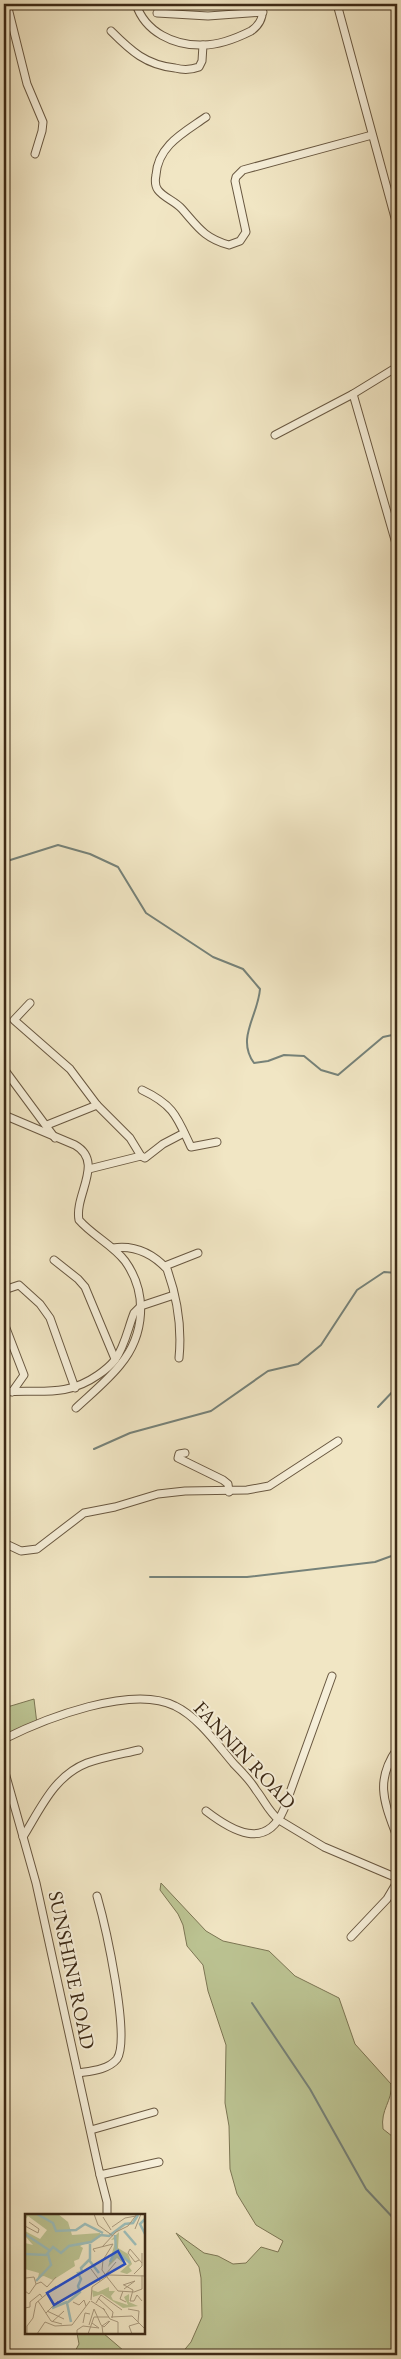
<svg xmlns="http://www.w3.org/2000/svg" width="401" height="2359" font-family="'EB Garamond',serif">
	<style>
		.green { fill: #bcc493; stroke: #7c7654 }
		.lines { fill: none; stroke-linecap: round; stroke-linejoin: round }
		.stream { stroke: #768279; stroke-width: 2 }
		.minor-casing { stroke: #695841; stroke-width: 9 }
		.minor { stroke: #f6efd9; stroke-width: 7 }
		.labels { text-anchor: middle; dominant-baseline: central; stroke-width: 4; stroke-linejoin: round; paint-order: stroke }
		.street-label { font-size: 20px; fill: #3c2915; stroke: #f6efd9 }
		.inset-river { fill: none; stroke: #9cbebb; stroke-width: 2.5 }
		.inset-road { fill: none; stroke: #a99a7e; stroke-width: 1 }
		.view { fill: #1d4ed8; fill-opacity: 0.15; stroke: #1d4ed8; stroke-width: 2.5 }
		.inset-edge { fill: none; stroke: #3c2915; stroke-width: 2.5 }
	</style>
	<rect width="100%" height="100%" fill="#f1e6c4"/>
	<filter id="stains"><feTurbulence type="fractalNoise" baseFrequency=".004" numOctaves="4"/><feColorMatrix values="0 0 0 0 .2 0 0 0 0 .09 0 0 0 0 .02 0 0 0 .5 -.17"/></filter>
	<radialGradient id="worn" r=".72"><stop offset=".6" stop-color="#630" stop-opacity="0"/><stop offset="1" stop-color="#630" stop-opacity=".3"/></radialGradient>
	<g class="green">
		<polygon points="34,1699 37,1724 4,1738 4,1708"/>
		<path d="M161,1883L206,1931L223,1941L269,1951L295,1976L339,1998L355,2044L391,2084C393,2101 380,2109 383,2129L397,2140V2355H73L79,2344L77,2333H103L124,2351L163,2350L181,2354L191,2342L202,2317L201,2278L199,2267L176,2233L204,2253L218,2256L233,2264L246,2263L261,2247L278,2252L283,2241L256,2225L237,2194L230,2169L229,2126L225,2103L226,2045L208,1991L203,1965L187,1946L183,1925L178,1914L160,1890Z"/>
	</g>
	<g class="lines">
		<g class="stream">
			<path d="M4,862L58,845L90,854L118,867L146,913L213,957L243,969L260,989C258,1016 236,1038 254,1063L268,1061L284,1055L304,1056L321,1070L338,1075L383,1037L397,1034"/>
			<path d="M397,1133C393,1149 391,1162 397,1178"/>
			<polyline points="378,1407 397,1387"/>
			<polyline points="94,1449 130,1433 211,1411 268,1371 298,1364 321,1345 357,1290 384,1272 397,1273"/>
			<polyline points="150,1577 247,1577 375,1562 397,1554"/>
			<polyline points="252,2003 310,2089 366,2189 397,2222"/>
			<polyline points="386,2355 397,2354"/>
		</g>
		<g class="minor-casing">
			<g id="minor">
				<polyline points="7,4 27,84 43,122 42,131 35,154"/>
				<path d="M136,4C145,32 174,46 203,45C218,45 237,38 251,31C261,24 264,16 262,4"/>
				<polyline points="337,4 397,225"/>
				<polyline points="157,13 208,16 263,12"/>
				<path d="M111,31C131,51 146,65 175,68C183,70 191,70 199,67L202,61L203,45"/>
				<path d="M206,117C185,132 158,145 156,175C155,180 155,186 158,190C164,198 175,201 182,209C198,227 204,238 229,245L240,241L246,232L235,181L236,177L243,170L372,135"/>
				<polyline points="353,394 397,547"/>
				<polyline points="275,435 353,394 397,367"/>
				<polyline points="30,1003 14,1020 70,1069 97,1105 130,1138 141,1156 145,1158 163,1144 184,1133"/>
				<polyline points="4,1069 55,1138"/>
				<path d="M142,1090C174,1105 177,1117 191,1147L217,1142"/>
				<path d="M4,1115L75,1145C105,1162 74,1195 79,1220C93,1236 113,1245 125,1261C148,1293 145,1335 120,1365C108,1380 91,1394 76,1408"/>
				<polyline points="47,1125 97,1105"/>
				<polyline points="89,1169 141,1156"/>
				<path d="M113,1248C134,1245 152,1253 167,1269C177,1297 182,1328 179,1358"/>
				<polyline points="54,1260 78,1279 85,1287 115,1359"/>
				<polyline points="165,1266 198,1253"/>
				<polyline points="4,1290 19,1285 40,1304 50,1318 75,1388"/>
				<polyline points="4,1323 24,1375 12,1392"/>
				<path d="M4,1392C40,1389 65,1398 98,1375C104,1371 110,1366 115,1360C125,1346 128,1328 134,1313L141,1306L174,1295"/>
				<polyline points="185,1453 179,1454 178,1458 223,1480 228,1484 229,1492"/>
				<polyline points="4,1543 21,1551 37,1549 84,1513 115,1507 158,1494 185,1491 247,1490 269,1486 338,1441"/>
				<path d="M4,1739C44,1719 132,1684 175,1706C198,1717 217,1744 234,1764C242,1772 250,1780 256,1790C264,1800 269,1812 279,1820L324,1847L397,1878"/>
				<path d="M397,1749C374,1782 385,1804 397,1837"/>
				<polyline points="4,1769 36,1883 100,2175 159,2162"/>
				<path d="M206,1811C232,1831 266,1851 284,1809L332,1676"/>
				<path d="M23,1837C41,1808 54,1776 87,1763C104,1757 122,1754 139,1750"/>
				<polyline points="351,1937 387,1899 397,1882"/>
				<polyline points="397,2000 397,2023"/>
				<path d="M78,2073C91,2071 108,2070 117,2059C131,2038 105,1924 97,1896"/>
				<polyline points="91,2130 154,2112"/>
				<polyline points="100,2175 107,2202 107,2215"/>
			</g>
		</g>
		<use href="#minor" class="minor"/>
	</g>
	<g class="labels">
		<g class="street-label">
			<text transform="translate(245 1755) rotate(47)">FANNIN ROAD</text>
			<text transform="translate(72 1970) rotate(78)">SUNSHINE ROAD</text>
		</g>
	</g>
	<g transform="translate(25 2214)">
		<rect width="120" height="120" fill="#f1e6c4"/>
		<path d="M0,0H33L43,8L47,21L75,19V23L55,32L58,34L54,45L49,47L50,52L28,66L19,62L14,63L12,68L14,59L0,55V29L8,31L0,22V17L15,25L22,16L3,2L0,6ZM94,18L93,34L103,40L107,50L104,53L107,57L102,60L95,58L104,50L102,45L97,48L92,44L83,53L91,25L86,26ZM84,73V77H90L86,82L88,86L103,91L99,83L104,80V88L113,92L98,94L77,80L68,83L67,76L73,78Z" fill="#bcc493"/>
		<path class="inset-river" d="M12,0L28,9L31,17L51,16L60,10L78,19M120,5L115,10L120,20M99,17L111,31M0,20L24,36M91,36L105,49M0,40L21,41L28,33L36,39L44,32L66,28L76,21L84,22L100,10L108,9L113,1M64,46L74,59M85,48L91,36L90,21M11,67L26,51L23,40M27,94L42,88M46,108L42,89L55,78L53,72L56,65L53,59L57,58L56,54L65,45V30"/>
		<path class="inset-road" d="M69,0L73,11L88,22M78,3L86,16M0,12L13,19L14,15L4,8M87,13L100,4L111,2M110,15L116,0M77,33L91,18L103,12L112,0M70,38L68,35L88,30L78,46L77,56L82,63M114,46L110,48L103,39L105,35L117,49M66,55L75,67M81,60L91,48M109,60L117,52V39M82,63L93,77L109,78L117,75V61M1,64L9,63L11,70M11,70L16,68L22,73L31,63M98,71L110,67L99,75M99,71L108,76L105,87H109L112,81L117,87M0,77L4,80L11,70M98,77L95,85L101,88M73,84L88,98L87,104M66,86L67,73L84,61L120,62M13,87L26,107L37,110M66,87L80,96M48,88L54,91L59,86L61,92M71,89L76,81L97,96M0,94L5,93V88L15,80L17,83M78,94L85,105L93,108V120M103,95L114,97L113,108M22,97L39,105M21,99L33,87M86,103L107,102L120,115M27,108L39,97M58,109L60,99L65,100M64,111L69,95L76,111L79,113L85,107M2,120V112L8,104L11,89L31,72M12,120L20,108L30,112L47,111L65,87M52,120V116L58,112L74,114L67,109M63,120L69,103H84M78,120L77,112L84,107M107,120L104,112L114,109"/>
		<path class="view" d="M93,37L100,50L29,91L22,79Z"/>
		<rect width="120" height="120" class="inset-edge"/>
	</g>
	<rect width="401" height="2359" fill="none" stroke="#f1e6c4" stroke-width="20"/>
	<rect x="5" y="5" width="391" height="2349" fill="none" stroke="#3c2915" stroke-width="2.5"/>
	<rect x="10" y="10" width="381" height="2339" fill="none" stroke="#3c2915"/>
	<rect width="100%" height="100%" filter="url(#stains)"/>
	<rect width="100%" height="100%" fill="url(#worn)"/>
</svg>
